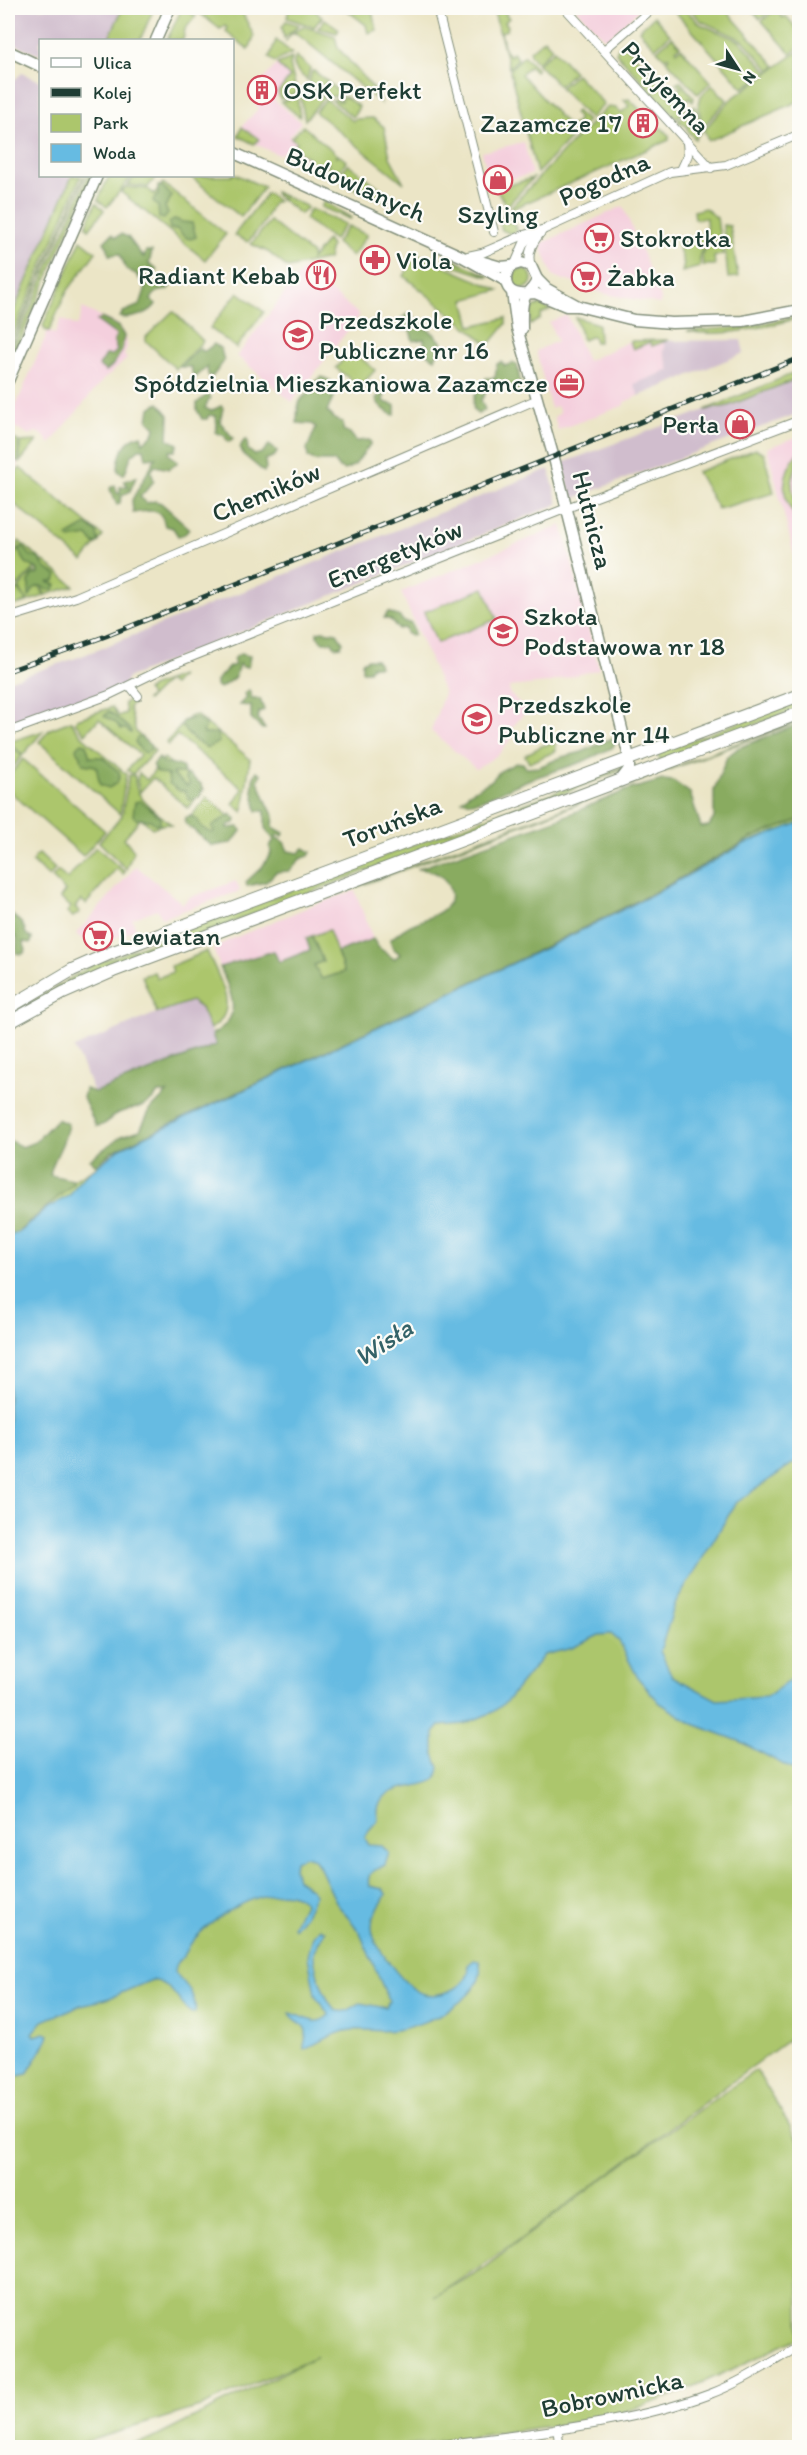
<svg xmlns="http://www.w3.org/2000/svg" width="807" height="2455" font-family="Itim,sans-serif">
	<style>
		.built { fill: #f4cfdd }
		.industrial { fill: #d0bdcd }
		.green { fill: #acc66c; stroke: #668250; stroke-width: 1.5 }
		.forest { fill: #89ab60; stroke: #54744a; stroke-width: 1.5 }
		.water { fill: #66bbe2; stroke: #427c8b; stroke-width: 1.5 }
		.lines { fill: none; stroke-linecap: round; stroke-linejoin: round }
		.street-casing { stroke: #85917d; stroke-width: 10 }
		.secondary-casing { stroke: #85917d; stroke-width: 13 }
		.primary-casing { stroke: #85917d; stroke-width: 14 }
		.street { stroke: #fff; stroke-width: 8 }
		.secondary { stroke: #fff; stroke-width: 10 }
		.primary { stroke: #fff; stroke-width: 12 }
		.rail-casing { stroke: #1f3d34; stroke-width: 5 }
		.rail { stroke: #fdfcf7; stroke-width: 3; stroke-dasharray: 9; stroke-linecap: butt }
		.labels { text-anchor: middle; dominant-baseline: central; stroke-width: 4.5; stroke-linejoin: round; paint-order: stroke }
		.street-label { font-size: 26px; fill: #1f3d34; stroke: #fdfcf7 }
		.poi-label { font-size: 26px; fill: #1f3d34; stroke: #fdfcf7; text-anchor: start }
		.water-label { font-size: 27px; font-style: italic; fill: #346368; stroke: #fdfcf7 }
	</style>
	<rect width="100%" height="100%" fill="#fdfcf7"/>
	<filter id="ink" filterUnits="userSpaceOnUse"><feTurbulence type="fractalNoise" baseFrequency=".0167" numOctaves="2"/><feDisplacementMap in="SourceGraphic" scale="12" xChannelSelector="R" yChannelSelector="G"/><feConvolveMatrix kernelMatrix="1 2 1 2 8 2 1 2 1" color-interpolation-filters="sRGB"/></filter>
	<filter id="wash" filterUnits="userSpaceOnUse"><feTurbulence type="fractalNoise" baseFrequency=".008" numOctaves="4" result="noise"/><feDisplacementMap in="SourceGraphic" scale="24" xChannelSelector="R" yChannelSelector="G"/><feGaussianBlur stdDeviation="1.35" result="paint"/><feColorMatrix in="noise" values="0 0 0 0 0 0 0 0 0 0 0 0 0 0 0 0 0 1.4 0 .05"/><feComposite in="paint" operator="in"/></filter>
	<g filter="url(#wash)">
		<rect width="100%" height="100%" fill="#ebe5c6"/>
		<g class="built">
			<polygon points="575,8 641,8 608,38 604,38"/>
			<polygon points="277,64 291,77 274,100 301,122 290,136 297,142 292,148 309,158 306,163 282,152 279,155 238,136 243,125 259,108 255,104 256,96 261,82"/>
			<polygon points="524,142 532,174 490,184 482,152"/>
			<polygon points="623,206 661,298 660,304 605,294 553,276 540,244"/>
			<polygon points="303,269 360,315 292,402 237,356"/>
			<polygon points="82,308 119,325 126,338 127,347 124,355 127,359 103,380 50,444 43,435 36,432 29,435 8,424 48,331 55,334 61,319 77,326 82,313"/>
			<polygon points="567,315 587,361 630,341 633,349 650,342 652,346 663,342 666,349 663,350 670,370 635,384 639,396 624,402 625,405 558,430 554,417 560,413 557,406 551,409 536,351 557,341 549,322"/>
			<polygon points="799,436 799,574 767,448"/>
			<polygon points="8,454 18,462 18,466 8,478"/>
			<polygon points="562,525 599,669 547,683 509,687 510,694 527,710 511,729 516,733 499,754 476,769 431,731 444,693 401,592"/>
			<polygon points="136,866 183,904 188,898 236,881 240,891 162,918 157,909 132,919 136,929 92,947 76,934"/>
			<polygon points="355,891 373,939 337,952 329,930 306,938 310,950 278,962 273,951 220,967 213,949 227,941 311,906"/>
		</g>
		<g class="industrial">
			<polygon points="8,8 123,8 108,40 40,40 40,55 8,41"/>
			<polygon points="22,73 40,81 40,176 72,176 8,324 8,77 14,80"/>
			<polygon points="741,340 744,353 639,396 634,384 670,370 663,350 665,349 663,341"/>
			<polygon points="799,378 799,413 572,499 562,463 705,410 728,406"/>
			<polygon points="549,469 558,504 129,677 122,687 8,727 8,681 79,657"/>
			<polygon points="187,1000 196,1002 201,1008 217,1045 94,1092 74,1048"/>
		</g>
		<g class="green">
			<polygon points="123,8 154,8 140,40 108,40"/>
			<polygon points="182,8 196,16 185,29 183,40 167,40"/>
			<polygon points="199,8 240,8 254,36 249,50 226,31 227,28 225,26 220,29 197,11"/>
			<polygon points="289,8 312,8 322,17 314,27 287,18"/>
			<polygon points="344,8 371,8 377,30 368,33 366,25"/>
			<polygon points="493,8 506,8 506,15 509,18 505,22 508,26 507,30 501,32 505,51 510,56 513,53 518,59 509,68"/>
			<polygon points="672,8 684,8 700,24 740,41 768,72 743,88"/>
			<polygon points="689,8 724,8 776,66 770,70 743,40 701,21"/>
			<polygon points="750,8 774,8 760,19"/>
			<polygon points="777,8 782,11 779,14 783,18 786,16 799,31 799,47 791,54 762,21"/>
			<polygon points="654,16 670,35 655,48 639,30"/>
			<polygon points="325,19 339,29 337,33 318,28"/>
			<polygon points="286,21 299,25 284,38 282,27"/>
			<polygon points="303,26 335,36 338,48 378,94 381,103 296,33 291,34 285,42 291,34"/>
			<polygon points="672,37 680,46 676,49 677,51 681,48 711,82 698,94 666,60 669,58 668,56 665,58 657,50"/>
			<polygon points="544,39 552,48 537,63 530,55 530,51"/>
			<polygon points="276,40 292,53 275,62 269,58"/>
			<polygon points="624,43 671,96 681,88 676,83 680,81 694,98 693,102 689,98 682,104 687,110 676,118 616,53 618,48"/>
			<polygon points="554,50 574,72 559,86 538,64"/>
			<polygon points="799,51 799,101 708,141 704,130 730,100"/>
			<path d="M296,56L310,68L307,80C299,73 290,67 296,56Z"/>
			<polygon points="524,56 537,69 535,71 530,66 521,74 569,127 578,122 578,118 574,113 576,111 587,121 537,173 510,72 511,68"/>
			<polygon points="292,58 290,65 297,93 280,99 278,92 290,77 277,64"/>
			<polygon points="312,71 314,71 328,82 317,88 309,82"/>
			<polygon points="576,74 604,104 590,119 560,88"/>
			<polygon points="330,84 342,94 342,95 329,97 320,90"/>
			<path d="M712,85L727,100L703,127C698,104 692,102 712,85Z"/>
			<polygon points="314,90 324,97 305,120 300,95"/>
			<polygon points="297,96 300,117 281,102"/>
			<polygon points="346,97 359,107 353,117 332,100 338,99 338,101 341,101 341,98"/>
			<polygon points="326,99 353,121 355,119 373,118 384,127 390,157 404,183 315,112"/>
			<polygon points="629,99 652,121 648,123 644,118 638,122 639,125 643,127 653,122 659,129 662,128 669,136 669,140 512,209 511,207 577,137 608,107 616,108 621,113 629,106 624,100"/>
			<polygon points="695,106 702,130 695,139 687,130 688,127 678,121"/>
			<polygon points="303,126 338,155 336,157 340,156 346,161 341,169 327,169 329,164 324,162 320,170 306,164 309,158 292,148 297,142 291,138"/>
			<polygon points="242,127 259,139 254,144 238,136"/>
			<polygon points="348,164 391,196 387,202 352,187 356,178 349,175 344,184 342,183 342,172"/>
			<polygon points="233,173 264,187 241,217 190,176 232,176"/>
			<polygon points="72,176 81,176 8,345 8,324"/>
			<polygon points="84,176 85,176 8,354 8,351"/>
			<polygon points="88,176 92,176 8,369 8,360"/>
			<polygon points="109,176 132,176 107,207 98,200"/>
			<polygon points="135,176 155,176 156,177 148,187 128,185"/>
			<polygon points="533,178 507,206 496,189"/>
			<polygon points="163,183 226,234 205,260 121,192 126,187 148,189 154,194"/>
			<polygon points="275,192 306,206 307,208 300,214 276,195"/>
			<polygon points="267,193 278,201 273,203 262,225 248,242 234,235"/>
			<polygon points="324,201 351,218 350,219 321,207"/>
			<polygon points="96,203 104,210 89,229 86,226"/>
			<polygon points="705,208 717,218 720,240 706,243 700,254 700,267 682,272 684,264 677,242 707,237 706,218 695,219 694,211"/>
			<polygon points="310,209 345,224 334,240 305,219"/>
			<polygon points="507,210 512,218 506,220 507,223 512,220 517,230 511,234 502,230 499,220"/>
			<polygon points="270,221 312,254 311,260 327,240 331,246 328,259 288,268 268,252 251,244"/>
			<polygon points="723,225 730,226 738,277 728,278"/>
			<polygon points="348,226 367,235 352,257 336,243"/>
			<polygon points="81,240 96,252 66,293 49,331 45,330 43,325"/>
			<polygon points="719,243 721,244 723,254 714,257 715,265 703,265 702,254 707,245"/>
			<polygon points="416,254 499,290 464,300 471,326 506,318 506,324 489,345 404,276"/>
			<polygon points="452,259 489,276 488,277 451,265"/>
			<circle cx="522" cy="279" r="10"/>
			<polygon points="238,292 264,312 236,348 210,328"/>
			<polygon points="542,305 550,310 541,314 540,319 530,325 531,311 535,306"/>
			<polygon points="173,311 203,341 176,369 146,341 146,337"/>
			<path d="M799,316V318C765,327 722,338 687,331L744,327Z"/>
			<polygon points="575,317 598,324 599,342 595,342 593,336 583,340"/>
			<polygon points="668,340 652,346 650,342 633,349 630,341"/>
			<polygon points="351,350 375,370 360,387 336,368"/>
			<polygon points="799,371 799,378 728,406 705,410"/>
			<polygon points="8,437 18,441 18,462 8,454"/>
			<polygon points="37,441 20,462 20,442"/>
			<polygon points="756,449 764,453 774,493 718,509 697,472"/>
			<path d="M799,451C800,463 792,473 792,485C793,498 800,507 799,520C778,498 781,473 799,451Z"/>
			<polygon points="20,468 103,536 83,561 8,499 8,482"/>
			<polygon points="19,541 42,560 18,586 8,578 8,575"/>
			<polygon points="44,561 74,586 45,595 36,569"/>
			<polygon points="34,571 44,596 28,601 19,588"/>
			<polygon points="484,588 497,619 437,643 424,612"/>
			<polygon points="18,589 27,602 8,607 8,601"/>
			<polygon points="181,676 173,685 167,681 147,701 146,700 150,697 147,691 151,687"/>
			<polygon points="133,699 133,704 129,707 136,732 155,751 133,774 127,770 140,755 99,719 85,734 75,722 77,719 112,707 118,716 126,713 124,703"/>
			<polygon points="799,700 799,708 660,760 657,753"/>
			<polygon points="196,715 250,759 243,812 233,804 243,789 177,735 168,745 166,743 189,717"/>
			<polygon points="71,721 81,735 126,774 120,814 39,742 50,729"/>
			<polygon points="795,723 666,771 663,771 780,727"/>
			<polygon points="43,731 23,755 9,742"/>
			<polygon points="555,742 556,751 529,763 525,755 542,746"/>
			<polygon points="8,744 22,756 8,772 8,757 11,753 8,750"/>
			<polygon points="164,758 204,789 188,808 153,778 140,792 137,781 139,773 147,780"/>
			<polygon points="23,759 105,831 83,856 8,790 8,777"/>
			<polygon points="625,766 621,770 504,818 100,973 8,1016 94,964"/>
			<polygon points="658,773 656,775 333,896 333,894"/>
			<path d="M129,775L135,776C133,799 157,812 172,825L165,824L152,828L141,818L124,838L134,851L126,869L99,842L122,816Z"/>
			<polygon points="207,797 230,817 212,839 188,820"/>
			<path d="M799,814V2032L518,2241L434,2297L482,2269L631,2158L756,2070L799,2141V2338C728,2370 656,2410 579,2422L395,2447H116L150,2440L317,2356L203,2406L68,2447L8,2448V1232L65,1185L163,1128L304,1056Z"/>
			<polygon points="96,847 125,872 123,874 116,869 86,904 81,900 75,907 80,912 73,917 67,912 71,907 60,898 65,891 52,878 58,871 67,879"/>
			<polygon points="39,854 55,869 49,877 32,862 35,857"/>
			<polygon points="329,930 344,972 322,979 314,965 323,961 312,936"/>
			<path d="M207,951C217,976 243,1011 210,1029L201,1008L191,1001L157,1013L142,976L154,972L157,978L173,972L171,966Z"/>
		</g>
		<g class="forest">
			<polygon points="158,186 162,186 172,196 165,207 168,214 164,219 159,218 158,206 154,203 153,200 158,195"/>
			<path d="M175,219L182,222L192,223L196,237C187,242 183,235 177,229H170L169,223Z"/>
			<path d="M112,234L116,237L121,234L128,237L142,256L144,257L146,251H152L149,264L156,268L157,271L146,277L151,284L160,285L178,277L182,280V282H174L167,290C159,291 154,292 151,300L156,304C150,314 130,320 120,317L123,312L140,305L146,287L136,274L126,269L120,254L109,255L108,248L104,242Z"/>
			<path d="M408,314L421,323L423,328C432,329 438,339 444,345L443,350L437,353L435,359L425,352L424,339L413,341L410,330H404L399,327V320Z"/>
			<polygon points="101,318 118,326 124,336 122,351 112,366 106,371 99,366 106,355 112,355 117,351 114,341 116,335 97,321"/>
			<polygon points="214,344 221,349 224,361 212,377 208,375 207,367 196,377 193,376 191,367 180,367 197,350 200,348 201,351 205,351"/>
			<path d="M501,362L505,366L513,363L517,364L521,386L517,392H512L504,383L490,386L481,400L485,410L478,414L474,411C470,395 480,390 486,378H495L497,364Z"/>
			<path d="M322,377L331,381V388L336,393L327,411L336,420L343,422V430L350,433L356,441L369,440L371,443L355,465L345,470L339,468L334,461H315L308,458L307,449L316,427L312,424L297,423C297,410 297,397 311,392L313,383Z"/>
			<path d="M382,392L385,394L383,400L387,403L395,405V415C389,415 378,405 376,399Z"/>
			<polygon points="208,394 210,397 205,408 211,411 221,406 223,408 220,422 233,438 231,441 227,441 225,436 215,432 217,426 216,416 209,415 207,419 202,419 197,410 197,403"/>
			<path d="M159,403L169,415L168,439L178,444L175,451H170L169,454L178,462L169,469L155,466L151,471L154,481L140,497L147,503L155,501L161,503L189,528C187,533 185,535 178,536L173,528L165,526C161,504 147,512 133,513L132,500L156,457L146,458L144,449H139L131,456L125,473L123,475L118,471C118,455 124,439 141,435L143,443L154,433L155,427L148,420L150,408Z"/>
			<polygon points="245,439 247,440 248,450 255,455 262,453 269,445 277,451 275,456 265,460 266,469 264,472 244,455 240,447"/>
			<polygon points="136,477 130,491 121,497 120,503 117,505 110,489 111,487 115,485 117,493 120,494 120,487 128,486 124,481"/>
			<polygon points="86,525 96,531 99,542 94,544 88,536 70,539 67,536"/>
			<path d="M23,546L30,555L40,559C44,570 50,570 57,575L55,581L48,582L56,585L54,589L47,590L42,586C29,587 34,594 29,597V582L32,575L39,574V570L26,563L18,550Z"/>
			<polygon points="388,612 400,617 404,622 411,623 414,634 411,636 406,633 405,628 398,629 391,620 384,618"/>
			<polygon points="323,631 337,633 343,642 341,646 335,647 332,642 323,642 317,636 317,632"/>
			<polygon points="240,654 250,656 248,667 242,667 239,664 235,677 220,688 216,686 216,681 229,667 235,665 233,659"/>
			<polygon points="368,659 376,659 380,666 372,666 369,671 362,671 362,662"/>
			<polygon points="249,690 252,699 260,699 264,710 259,712 258,718 265,729 262,729 251,719 251,706 239,705 247,697 244,694"/>
			<polygon points="109,711 131,730 131,733 125,729 121,729 115,722 104,716"/>
			<path d="M196,718L206,725L203,732L205,734L217,733L219,742L208,748C196,743 187,735 181,725L183,721Z"/>
			<path d="M799,724V820L751,838L661,889L527,956L113,1151L96,1165L90,1159L122,1136L140,1130L150,1110L167,1093H158C148,1108 137,1107 121,1112C110,1116 108,1126 96,1126L83,1098L85,1089L95,1092L216,1045L212,1034C245,1017 231,994 220,967L274,951L279,962L310,950L306,938L312,936L323,961L314,965L322,979L344,972L337,952L373,939L378,947L394,959L400,954L393,948L390,940C397,934 405,927 413,924C429,917 460,910 448,885C442,872 429,870 417,869L558,819L627,790L663,780L673,781L690,793L701,827L709,826L714,818V790L727,757L738,748Z"/>
			<polygon points="141,737 151,746 150,751 146,753 141,751 135,742 137,738"/>
			<polygon points="612,738 615,744 612,748 582,762 528,780 482,800 471,802 462,800 469,793 491,781 500,771 516,763 523,763 526,768 539,767 562,757 582,752"/>
			<polygon points="82,743 86,744 90,757 102,757 119,772 120,775 117,783 109,788 100,785 96,766 83,764 80,754 77,752 76,748"/>
			<path d="M159,758L165,764L178,765L183,768L184,773H173V775L187,786L190,784L185,778L187,774L201,784L202,789L200,797L189,800L185,791L178,790L169,783L168,775C161,774 155,773 153,765Z"/>
			<path d="M257,771L261,774L258,781C264,793 266,804 274,816L273,827L284,833L283,836L278,835L275,837L284,842L288,851L299,853L304,848L311,852L309,856L300,859L290,871L276,872L266,882L247,886L246,882L262,867L271,853L270,846L274,840L265,828V811H257C255,798 248,784 257,771Z"/>
			<polygon points="140,801 160,817 160,824 155,824 150,820 136,819 133,815 135,802"/>
			<path d="M231,814L236,820L235,823L228,825V828L239,827L241,831L232,843C224,843 219,846 212,846L185,823V818L190,816L197,819L201,827L212,833L214,832L212,826Z"/>
			<path d="M9,912C15,920 23,919 26,934L32,938L31,943L23,942L26,950L23,954L16,953L17,938L8,929Z"/>
			<path d="M57,1119L68,1124C65,1147 53,1156 50,1175L73,1180V1184L8,1241V1140L22,1147L35,1142Z"/>
		</g>
		<path class="water" d="M799,823V1459L736,1503L675,1604L660,1651L672,1676L717,1700L766,1697L799,1674V1773L739,1741L693,1724L660,1703L638,1678L619,1641L611,1634L599,1635L572,1648L544,1655L506,1702L493,1712L464,1724L440,1726L434,1733V1754L439,1768L436,1779C420,1790 390,1783 380,1803C376,1809 379,1815 377,1821L369,1830L365,1838L369,1845L382,1846L389,1853L385,1865C374,1871 366,1872 369,1886L383,1889L386,1894C382,1906 371,1914 372,1928C373,1946 404,1986 421,1993C438,2000 474,1986 468,1965L474,1960L479,1961C491,1997 423,2026 396,2030C379,2033 362,2027 345,2031C329,2035 318,2044 304,2050C303,2044 307,2038 306,2031C304,2022 293,2021 290,2013C304,2015 315,2029 329,2015L315,1995L308,1956L313,1936L320,1928L325,1931C322,1938 316,1945 314,1952C312,1963 327,2009 339,2011C347,2013 353,2007 360,2003L386,2008L389,2001L359,1931L337,1904L319,1866L314,1859L305,1856L295,1861L294,1868L297,1879L312,1890L315,1894L305,1915L294,1929L293,1926L304,1904L302,1899C271,1879 212,1917 192,1942C189,1945 188,1950 185,1954C179,1962 175,1963 175,1973C186,1984 198,1998 195,2013H191C176,2001 173,1983 152,1980L107,1999L81,2005L43,2021L33,2033L35,2036L45,2033L49,2035L47,2041L27,2074L8,2078V1237L22,1230L46,1209L70,1195L79,1181L119,1149L554,944L656,893L746,843Z"/>
	</g>
	<g filter="url(#ink)">
		<g class="lines">
			<g class="street-casing">
				<g id="street">
					<polyline points="437,8 494,232"/>
					<polyline points="565,8 711,168"/>
					<polyline points="604,50 653,8"/>
					<polyline points="681,170 688,155 687,142"/>
					<polyline points="468,256 482,253 524,235 545,229 670,172 726,165 800,134"/>
					<polyline points="515,264 524,243 532,234"/>
					<path d="M531,266C526,252 534,240 543,230"/>
					<polyline points="8,618 76,597 538,399"/>
					<polyline points="130,686 138,696"/>
					<polyline points="8,732 109,695 171,665 572,506 800,420"/>
					<polyline points="557,2428 560,2448"/>
					<path d="M422,2448C515,2434 622,2427 710,2394C742,2382 770,2363 800,2346"/>
				</g>
			</g>
			<g class="secondary-casing">
				<g id="secondary">
					<polyline points="156,40 170,8"/>
					<polyline points="8,51 40,66"/>
					<polyline points="232,152 461,256 506,281"/>
					<polyline points="470,258 501,267 511,266"/>
					<polyline points="537,279 547,289 578,306"/>
					<polyline points="512,292 517,328 555,462 629,757 629,769 620,781"/>
					<path d="M522,329C522,320 521,308 524,299C527,291 535,289 537,279L531,266L521,263L511,266C503,276 504,293 520,294C525,295 530,293 535,293L566,306H578L634,320L672,323L743,321L800,310"/>
					<polyline points="8,381 97,176"/>
				</g>
			</g>
			<g class="primary-casing">
				<g id="primary">
					<polyline points="8,1008 72,970 113,952 800,695"/>
					<polyline points="8,1023 63,993 113,971 800,713"/>
				</g>
			</g>
			<use href="#street" class="street"/>
			<use href="#secondary" class="secondary"/>
			<use href="#primary" class="primary"/>
			<g class="rail-casing">
				<polyline id="rail" points="8,671 106,636 800,358"/>
			</g>
			<use href="#rail" class="rail"/>
		</g>
	</g>
	<defs>
		<g id="building-ring" transform="scale(1.5)"><circle r="9.5" fill="#fdfcf7" stroke="#d1495b" stroke-width="1.5"/><path d="M-4-6H4V6H1V3H-1V6H-4ZM-2.5-4.3h1.7v1.8h-1.7ZM.8-4.3h1.7v1.8H.8ZM-2.5-1h1.7V.8h-1.7ZM.8-1h1.7V.8H.8Z" fill="#d1495b"/></g>
		<g id="shop-ring" transform="scale(1.5)"><circle r="9.5" fill="#fdfcf7" stroke="#d1495b" stroke-width="1.5"/><path d="M-5-2.5h2.3a2.7 3.5 0 0 1 5.4 0H5L5.5 6h-11ZM-1.5-2.5h3a1.5 2.3 0 0 0-3 0Z" fill="#d1495b"/></g>
		<g id="supermarket-ring" transform="scale(1.5)"><circle r="9.5" fill="#fdfcf7" stroke="#d1495b" stroke-width="1.5"/><path d="M-6-5.5h2.5l.6 2H6L4.5 2H-2.5L-4.4-4H-6ZM-1.5 3.2a1.3 1.3 0 1 0 .1 0ZM3 3.2a1.3 1.3 0 1 0 .1 0Z" fill="#d1495b"/></g>
		<g id="pharmacy-ring" transform="scale(1.5)"><circle r="9.5" fill="#fdfcf7" stroke="#d1495b" stroke-width="1.5"/><path d="M-2-6h4v4h4v4h-4v4h-4v-4h-4v-4h4Z" fill="#d1495b"/></g>
		<g id="restaurant-ring" transform="scale(1.5)"><circle r="9.5" fill="#fdfcf7" stroke="#d1495b" stroke-width="1.5"/><path d="M-5-6h1v4h1v-4h1v4h1v-4h1v5L-1.5 .5V6h-2V.5L-5-1ZM5-6V6H3V1.5H1.5Q1.5-4 5-6Z" fill="#d1495b"/></g>
		<g id="school-ring" transform="scale(1.5)"><circle r="9.5" fill="#fdfcf7" stroke="#d1495b" stroke-width="1.5"/><path d="M0-5L7-2L0 1L-7-2ZM-4 1L0 2.5L4 1V4Q0 6-4 4Z" fill="#d1495b"/></g>
		<g id="office-ring" transform="scale(1.5)"><circle r="9.5" fill="#fdfcf7" stroke="#d1495b" stroke-width="1.5"/><path d="M-6-3h4V-5.5h4V-3h4V5H-6ZM-1-4.5V-3h2v-1.5ZM-6 0V1H6V0Z" fill="#d1495b"/></g>
	</defs>
	<g fill-rule="evenodd">
		<use href="#building-ring" x="262" y="90"/>
		<use href="#building-ring" x="643" y="123"/>
		<use href="#shop-ring" x="498" y="180"/>
		<use href="#supermarket-ring" x="599" y="238"/>
		<use href="#pharmacy-ring" x="375" y="260"/>
		<use href="#restaurant-ring" x="321" y="275"/>
		<use href="#supermarket-ring" x="586" y="277"/>
		<use href="#school-ring" x="298" y="335"/>
		<use href="#office-ring" x="569" y="383"/>
		<use href="#shop-ring" x="740" y="424"/>
		<use href="#school-ring" x="503" y="631"/>
		<use href="#school-ring" x="477" y="719"/>
		<use href="#supermarket-ring" x="98" y="936"/>
	</g>
	<g class="labels">
		<g class="street-label">
			<text transform="translate(666 87) rotate(47)">Przyjemna</text>
			<text transform="translate(604 179) rotate(-24)">Pogodna</text>
			<text transform="translate(356 184) rotate(24)">Budowlanych</text>
			<text transform="translate(266 492) rotate(-23)">Chemików</text>
			<text transform="translate(593 520) rotate(76)">Hutnicza</text>
			<text transform="translate(395 554) rotate(-22)">Energetyków</text>
			<text transform="translate(392 822) rotate(-21)">Toruńska</text>
			<text transform="translate(612 2394) rotate(-12)">Bobrownicka</text>
		</g>
		<g class="poi-label">
			<text x="283" y="90">OSK Perfekt</text>
			<text x="622" y="123" text-anchor="end">Zazamcze 17</text>
			<text x="498" y="214" text-anchor="middle">Szyling</text>
			<text x="620" y="238">Stokrotka</text>
			<text x="396" y="260">Viola</text>
			<text x="300" y="275" text-anchor="end">Radiant Kebab</text>
			<text x="607" y="277">Żabka</text>
			<text x="319" y="320">Przedszkole<tspan x="319" dy="30">Publiczne nr 16</tspan></text>
			<text x="548" y="383" text-anchor="end">Spółdzielnia Mieszkaniowa Zazamcze</text>
			<text x="719" y="424" text-anchor="end">Perła</text>
			<text x="524" y="616">Szkoła<tspan x="524" dy="30">Podstawowa nr 18</tspan></text>
			<text x="498" y="704">Przedszkole<tspan x="498" dy="30">Publiczne nr 14</tspan></text>
			<text x="119" y="936">Lewiatan</text>
		</g>
		<g class="water-label">
			<text transform="translate(383 1342) rotate(-33)">Wisła</text>
		</g>
	</g>
	<rect width="807" height="2455" fill="none" stroke="#fdfcf7" stroke-width="30"/>
	<rect x="39" y="39" width="195" height="138" fill="#fdfcf7" stroke="#a4b0a9" stroke-width="1.5"/>
	<rect x="51" y="58" width="30" height="9" fill="#ffffff" stroke="#a4b0a9" stroke-width="1.5"/>
	<text x="93" y="69" font-size="18" fill="#1f3d34">Ulica</text>
	<rect x="51" y="88" width="30" height="9" fill="#1f3d34" stroke="#a4b0a9" stroke-width="1.5"/>
	<text x="93" y="99" font-size="18" fill="#1f3d34">Kolej</text>
	<rect x="51" y="114" width="30" height="18" fill="#acc66c" stroke="#a4b0a9" stroke-width="1.5"/>
	<text x="93" y="129" font-size="18" fill="#1f3d34">Park</text>
	<rect x="51" y="144" width="30" height="18" fill="#66bbe2" stroke="#a4b0a9" stroke-width="1.5"/>
	<text x="93" y="159" font-size="18" fill="#1f3d34">Woda</text>
	<g transform="translate(738 69) rotate(126)" stroke="#fdfcf7" stroke-width="4.5" paint-order="stroke">
	<path d="M0-4.5L10 22L0 15L-10 22Z" fill="#1f3d34"/>
	<text y="-9" font-size="16" font-weight="bold" text-anchor="middle" fill="#1f3d34">N</text>
	</g>
</svg>
